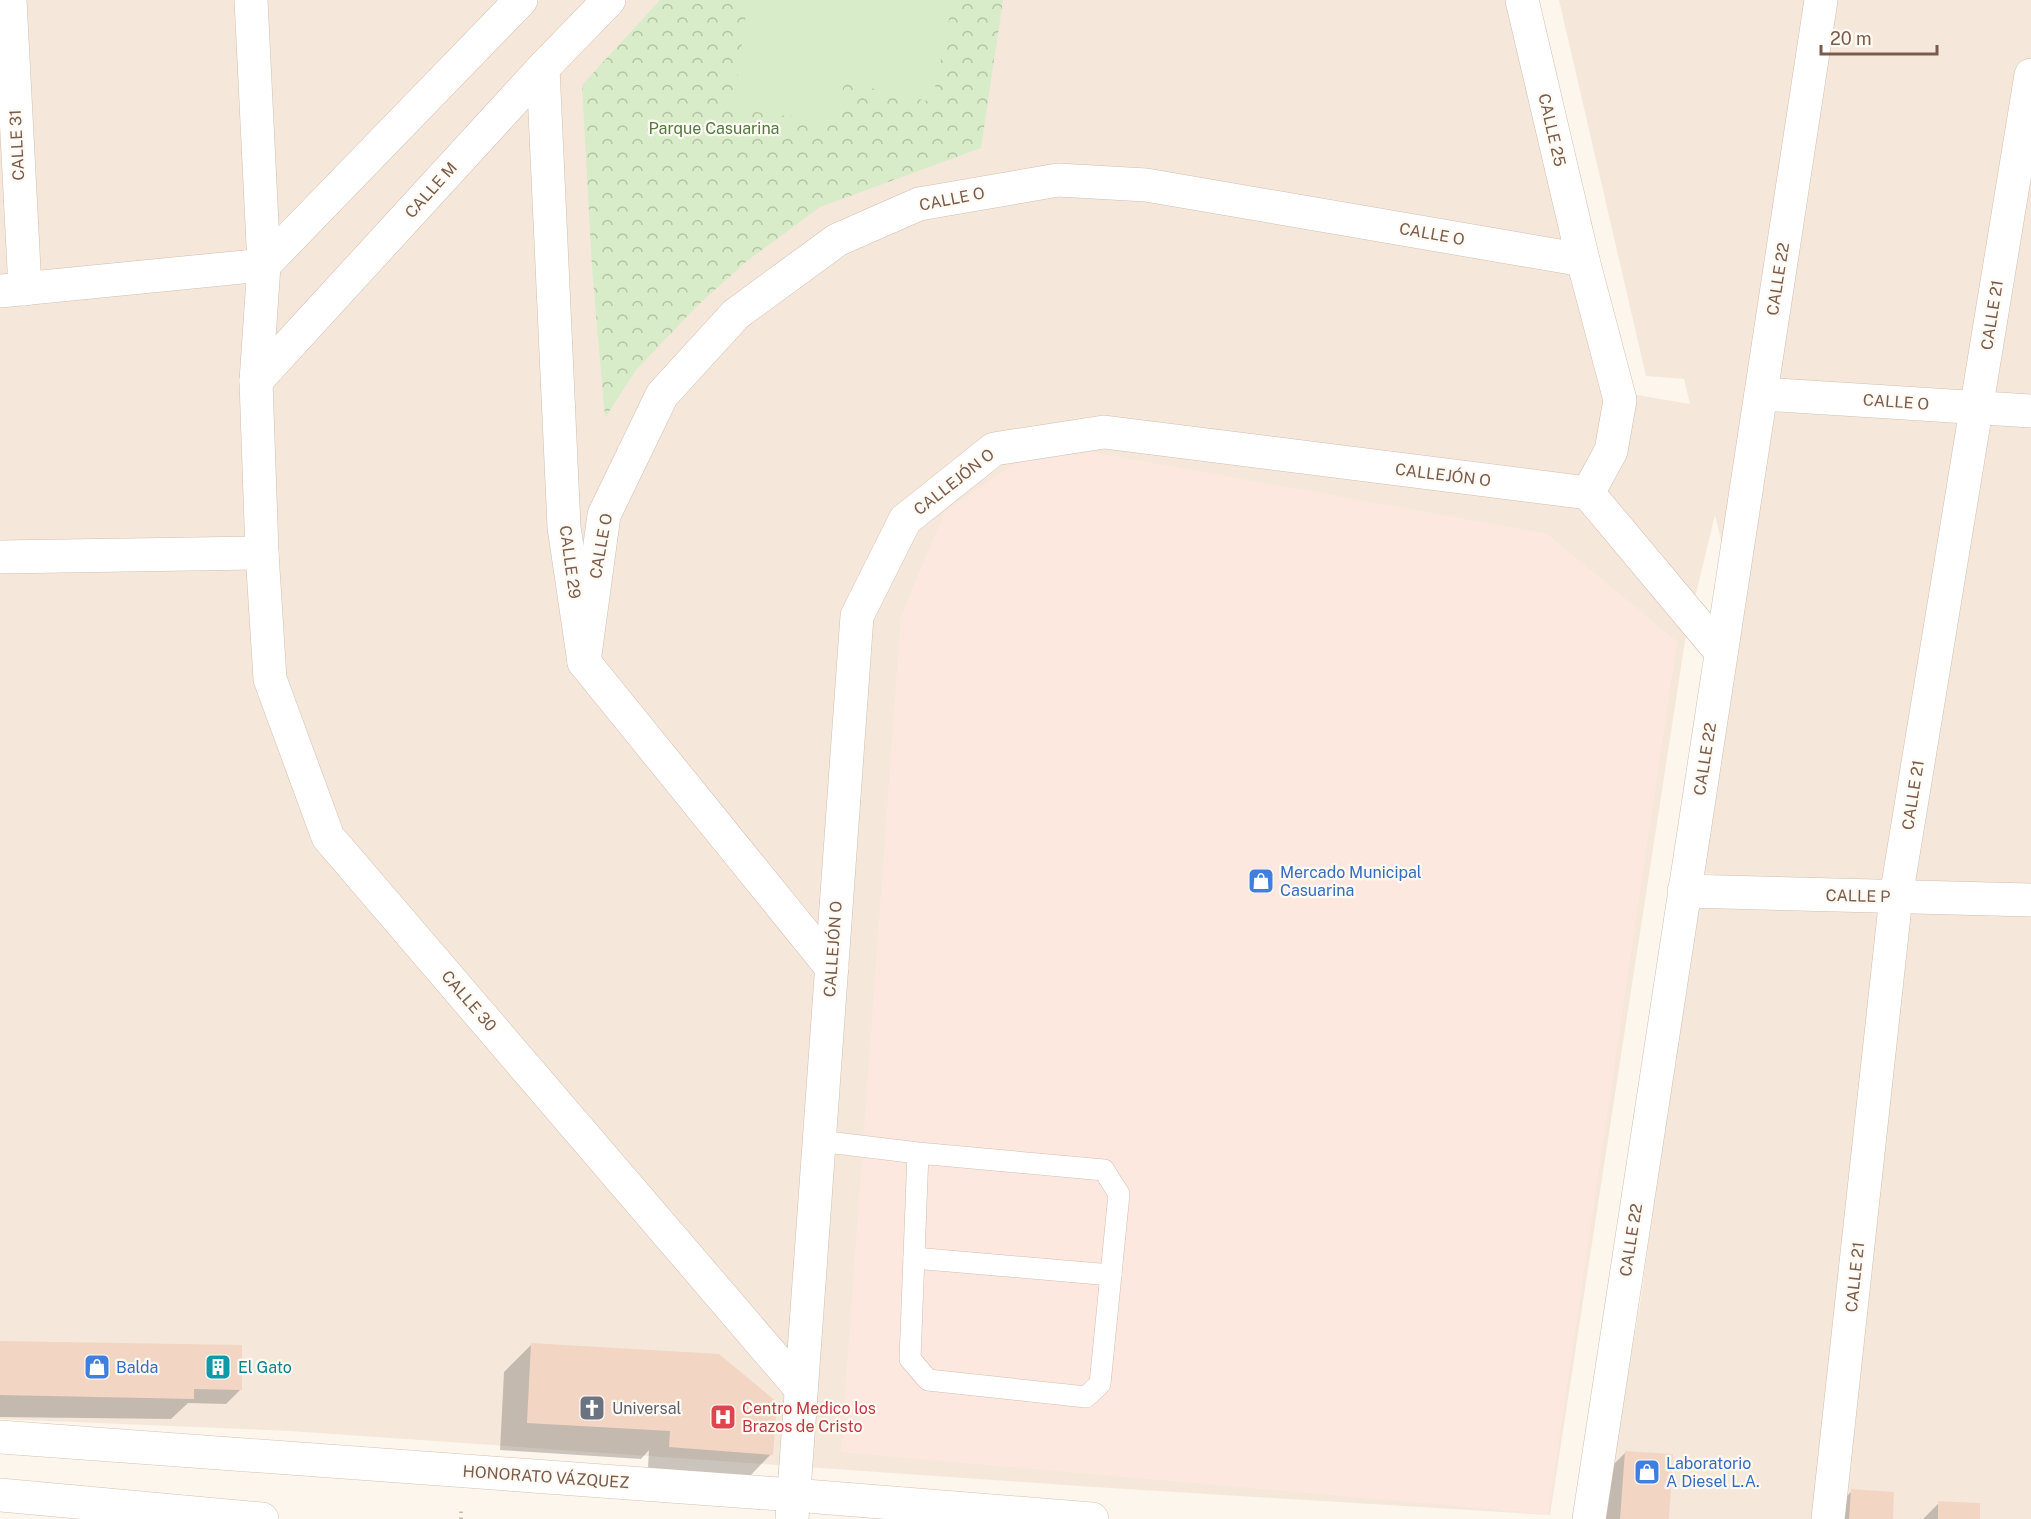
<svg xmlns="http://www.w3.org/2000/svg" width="2031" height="1519" font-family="'Public Sans',sans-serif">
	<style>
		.residential { fill: #f5e8da }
		.commercial { fill: #fde8e0 }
		.park { fill: url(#park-crowns) }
		.pitch { fill: #d8ecc9 }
		.shadow { fill: #0003 }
		.building { fill: #f3d5c3 }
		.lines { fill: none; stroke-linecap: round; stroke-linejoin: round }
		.lane-casing { stroke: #d1beb0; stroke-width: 22 }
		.street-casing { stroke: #d1beb0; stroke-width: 34 }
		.secondary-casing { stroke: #d6c0b0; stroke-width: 34 }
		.path { stroke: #d9b8a5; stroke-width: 4; stroke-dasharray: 1.5 4.5; stroke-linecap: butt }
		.lane { stroke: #fff; stroke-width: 21 }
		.street { stroke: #fff; stroke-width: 33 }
		.secondary { stroke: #fff; stroke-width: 33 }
		.labels { text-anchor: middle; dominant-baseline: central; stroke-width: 4.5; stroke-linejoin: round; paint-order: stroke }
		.park-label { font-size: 16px; fill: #537a41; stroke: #fffaf3 }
		.street-label { font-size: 16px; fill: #7a5c4d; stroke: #fffaf3 }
		.shop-label { font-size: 16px; fill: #366cbe; stroke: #fffaf3; text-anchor: start }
		.culture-label { font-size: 16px; fill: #0d838f; stroke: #fffaf3; text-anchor: start }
		.worship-label { font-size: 16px; fill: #5b616d; stroke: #fffaf3; text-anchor: start }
		.health-label { font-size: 16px; fill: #be3a42; stroke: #fffaf3; text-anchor: start }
	</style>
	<defs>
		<pattern id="park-crowns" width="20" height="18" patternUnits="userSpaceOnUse" patternTransform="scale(1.5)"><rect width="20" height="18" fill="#d8ecc9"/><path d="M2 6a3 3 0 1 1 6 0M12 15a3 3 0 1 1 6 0" fill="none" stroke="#b4c2a5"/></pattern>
	</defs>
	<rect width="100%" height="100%" fill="#fdf6ec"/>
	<polygon class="residential" points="0,0 1509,0 1602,389 1690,404 1684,379 1646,376 1559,0 2031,0 2031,1519 1602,1519 1640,1304 1695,904 1709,904 1714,874 1702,873 1741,624 1715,515 1686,635 1550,1515 1094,1487 290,1431 0,1419"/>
	<polygon class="commercial" points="1091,452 1547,534 1677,642 1548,1514 841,1452 901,617 945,511 1016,463"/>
	<polygon class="park" points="660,0 1003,0 981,148 820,207 747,261 698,305 636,370 605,418 592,268 582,85"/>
	<polygon class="pitch" points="748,0 953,0 932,102 845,82 833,122 733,109"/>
	<g class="shadow">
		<polygon points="0,1343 240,1390 226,1404 188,1403 171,1419 0,1417"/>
		<polygon points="532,1344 771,1454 750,1476 648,1468 649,1450 641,1459 500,1450 504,1372"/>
		<polygon points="1626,1452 1668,1519 1595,1519 1598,1480"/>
		<polygon points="1852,1491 1891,1519 1824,1519"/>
		<polygon points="1939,1503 1978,1519 1923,1519"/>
	</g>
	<g class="building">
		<polygon points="0,1341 242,1345 242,1390 194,1389 194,1399 0,1395"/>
		<polygon points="531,1343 719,1354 777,1402 773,1455 669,1447 670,1431 527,1423"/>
		<polygon points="1625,1451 1673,1454 1669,1519 1620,1519"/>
		<polygon points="1851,1489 1894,1492 1893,1519 1849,1519"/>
		<polygon points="1938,1501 1980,1503 1980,1519 1938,1519"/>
	</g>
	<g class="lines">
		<g class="lane-casing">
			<g id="lane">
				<polyline points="819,1141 918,1153 1104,1170 1119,1194 1100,1384 1086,1397 928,1380 910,1359 918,1153"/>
				<polyline points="914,1258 1111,1275"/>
			</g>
		</g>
		<g class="street-casing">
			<g id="street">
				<polyline points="10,0 25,289"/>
				<polyline points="251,0 264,265 256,381 262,553 270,679 328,837 801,1389"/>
				<polyline points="1522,0 1583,260 1620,400 1611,451 1588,493"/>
				<polyline points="543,68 564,527 584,662 832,968"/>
				<polyline points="0,291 264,265 521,0"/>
				<polyline points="256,381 543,68 609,0"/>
				<polyline points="1761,394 2031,411"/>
				<polyline points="1588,493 1721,652"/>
				<polyline points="0,557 262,553"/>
				<polyline points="584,662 604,515 662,395 736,314 837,240 919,204 1058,180 1146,185 1583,260"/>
				<polyline points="1684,891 2031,900"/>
				<polyline points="792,1519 857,616 905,520 994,449 1104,432 1588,493"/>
				<polyline points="1589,1519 1821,0"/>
				<polyline points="1828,1519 1896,897 2031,75"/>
			</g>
		</g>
		<g class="secondary-casing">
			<g id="secondary">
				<polyline points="0,1437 793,1495 1092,1519"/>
				<polyline points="0,1495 262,1519"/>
			</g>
		</g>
		<polyline class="path" points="461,1519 461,1508"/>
		<use href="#lane" class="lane"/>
		<use href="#street" class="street"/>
		<use href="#secondary" class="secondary"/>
	</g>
	<defs>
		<g id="shop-square" transform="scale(1.35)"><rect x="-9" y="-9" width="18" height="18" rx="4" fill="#3f7fe0" stroke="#fffaf3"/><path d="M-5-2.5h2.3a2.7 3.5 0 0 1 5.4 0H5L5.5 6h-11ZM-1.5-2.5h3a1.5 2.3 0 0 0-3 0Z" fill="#fff"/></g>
		<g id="building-square" transform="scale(1.35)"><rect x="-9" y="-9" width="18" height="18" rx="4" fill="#0f9aa8" stroke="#fffaf3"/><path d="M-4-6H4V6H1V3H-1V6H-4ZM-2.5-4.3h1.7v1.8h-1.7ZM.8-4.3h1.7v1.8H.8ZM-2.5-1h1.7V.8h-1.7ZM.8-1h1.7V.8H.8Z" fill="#fff"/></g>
		<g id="church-square" transform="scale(1.35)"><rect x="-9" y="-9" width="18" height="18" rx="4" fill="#6b7280" stroke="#fffaf3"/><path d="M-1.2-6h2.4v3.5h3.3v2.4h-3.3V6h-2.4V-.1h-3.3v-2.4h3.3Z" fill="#fff"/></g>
		<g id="hospital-square" transform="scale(1.35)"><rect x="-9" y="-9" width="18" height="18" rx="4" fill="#e0444e" stroke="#fffaf3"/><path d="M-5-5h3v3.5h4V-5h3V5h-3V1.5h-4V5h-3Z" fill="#fff"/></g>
	</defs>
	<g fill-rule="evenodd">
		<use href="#shop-square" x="1261" y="881"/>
		<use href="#shop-square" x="97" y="1367"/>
		<use href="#building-square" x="218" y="1367"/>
		<use href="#church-square" x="592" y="1408"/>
		<use href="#hospital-square" x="723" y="1417"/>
		<use href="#shop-square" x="1647" y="1472"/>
	</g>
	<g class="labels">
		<g class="park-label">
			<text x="714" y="128">Parque Casuarina</text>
		</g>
		<g class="street-label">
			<text transform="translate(1552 130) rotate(77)">CALLE 25</text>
			<text transform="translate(17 145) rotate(-93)">CALLE 31</text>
			<text transform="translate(431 190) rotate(-48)">CALLE M</text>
			<text transform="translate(952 199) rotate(-11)">CALLE O</text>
			<text transform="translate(1432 234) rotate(10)">CALLE O</text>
			<text transform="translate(1778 279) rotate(-81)">CALLE 22</text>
			<text transform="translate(1992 315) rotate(-81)">CALLE 21</text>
			<text transform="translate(1896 402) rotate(4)">CALLE O</text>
			<text transform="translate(1443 475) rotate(7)">CALLEJÓN O</text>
			<text transform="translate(954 482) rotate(-38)">CALLEJÓN O</text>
			<text transform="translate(601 546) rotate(-80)">CALLE O</text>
			<text transform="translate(570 562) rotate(82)">CALLE 29</text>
			<text transform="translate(1705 759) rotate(-81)">CALLE 22</text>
			<text transform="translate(1913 795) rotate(-81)">CALLE 21</text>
			<text transform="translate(1858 896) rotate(1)">CALLE P</text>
			<text transform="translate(833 949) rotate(-86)">CALLEJÓN O</text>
			<text transform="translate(469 1001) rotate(49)">CALLE 30</text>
			<text transform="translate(1631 1240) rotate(-81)">CALLE 22</text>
			<text transform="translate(1855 1277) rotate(-84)">CALLE 21</text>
			<text transform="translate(546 1477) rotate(4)">HONORATO VÁZQUEZ</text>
		</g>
		<g class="shop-label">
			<text x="1280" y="872">Mercado Municipal<tspan x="1280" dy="18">Casuarina</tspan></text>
			<text x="116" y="1367">Balda</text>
			<text x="1666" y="1463">Laboratorio<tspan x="1666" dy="18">A Diesel L.A.</tspan></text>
		</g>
		<g class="culture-label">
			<text x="238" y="1367">El Gato</text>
		</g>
		<g class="worship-label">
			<text x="612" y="1408">Universal</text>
		</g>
		<g class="health-label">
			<text x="742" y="1408">Centro Medico los<tspan x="742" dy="18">Brazos de Cristo</tspan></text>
		</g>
	</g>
	<path d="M1821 45v9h116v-9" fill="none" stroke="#7a5c4d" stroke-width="3"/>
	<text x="1830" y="45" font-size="18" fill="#7a5c4d" stroke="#fffaf3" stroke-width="4.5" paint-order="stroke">20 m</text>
</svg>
